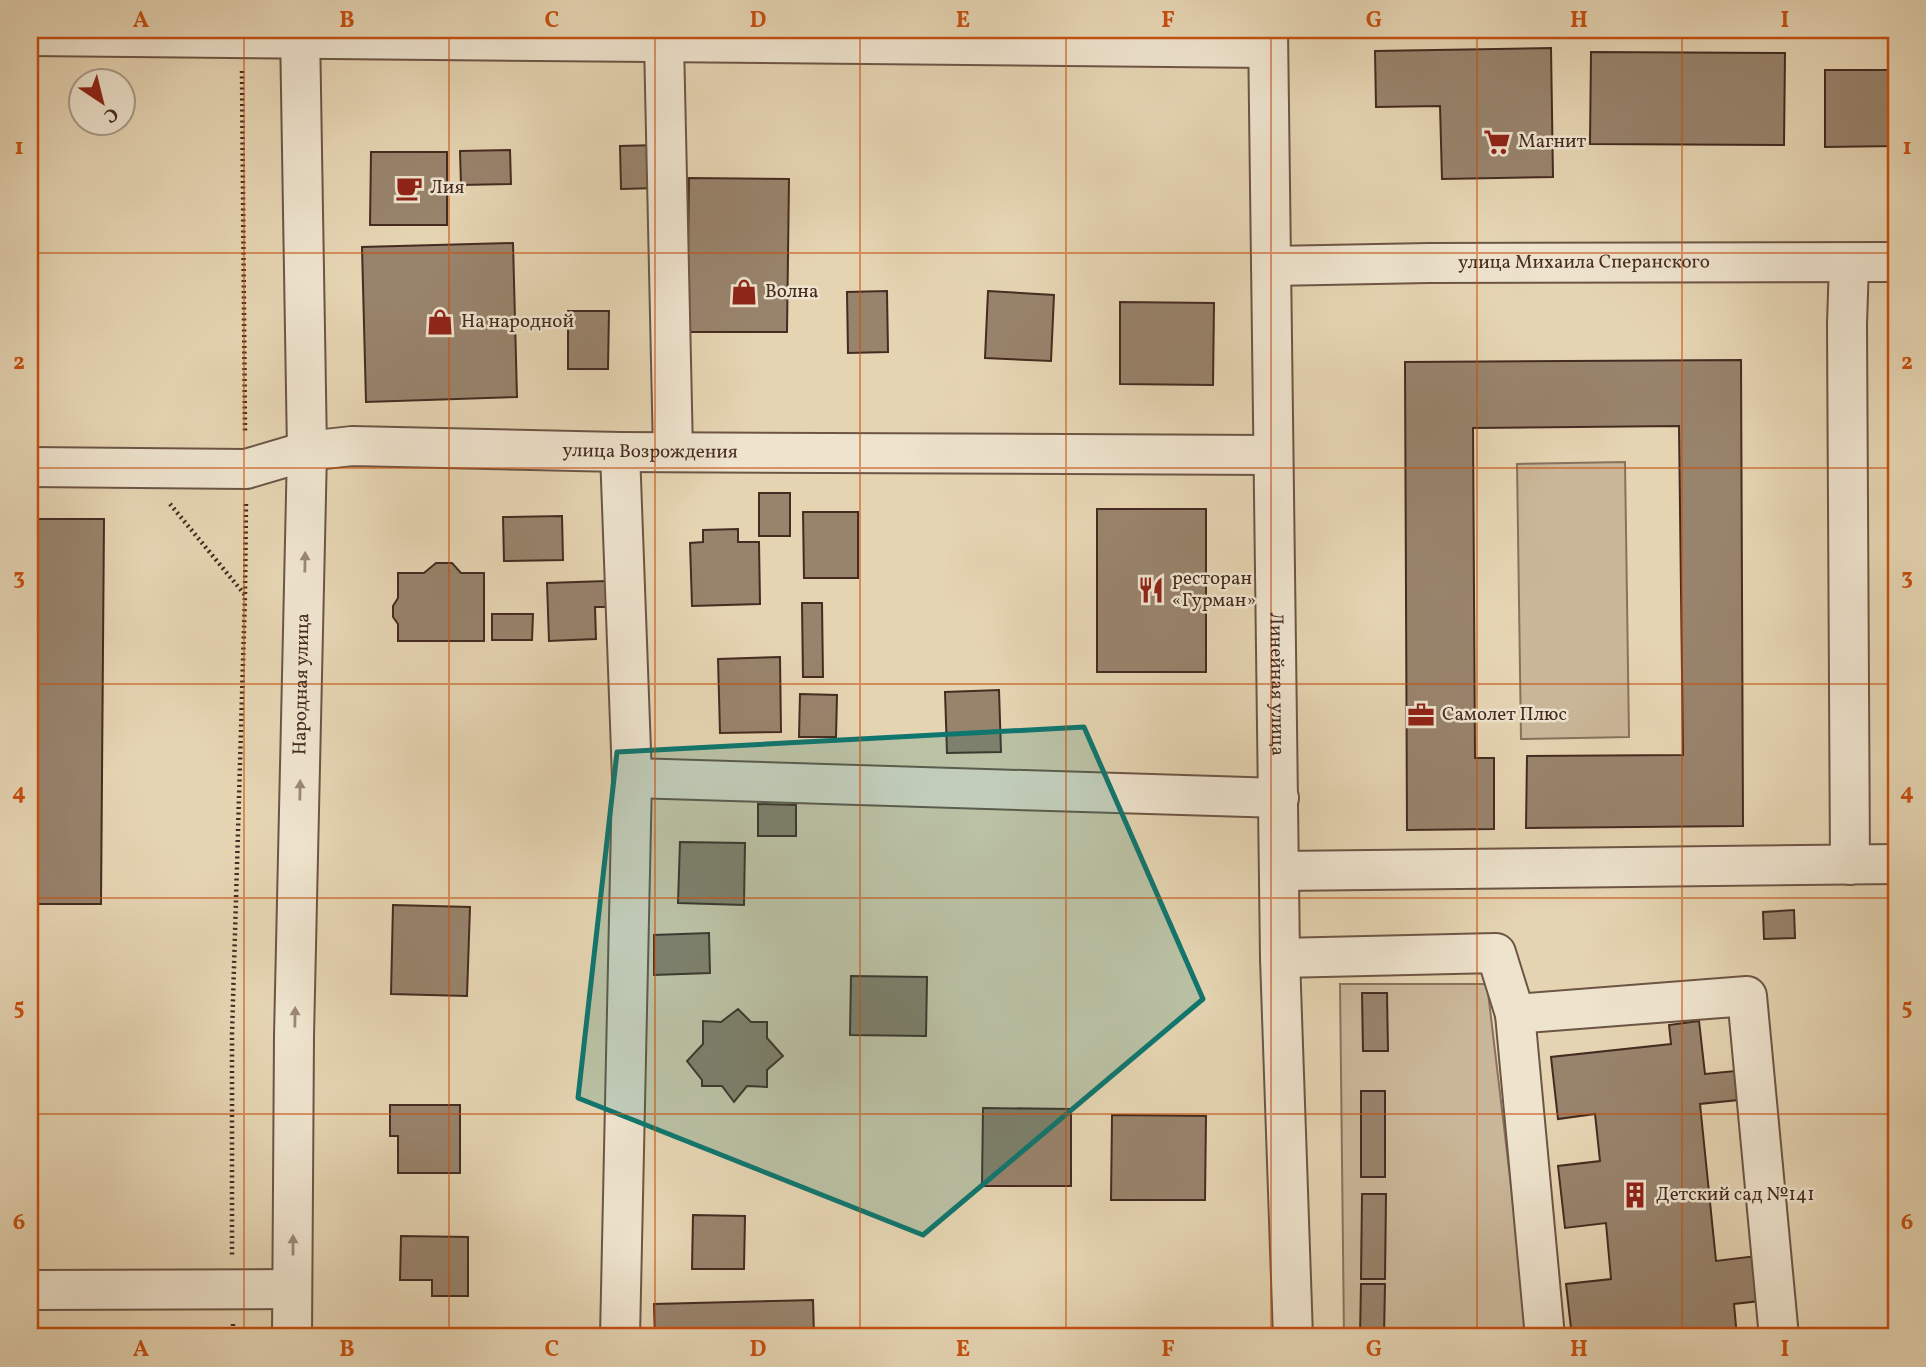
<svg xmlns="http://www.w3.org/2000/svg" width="1926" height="1367" font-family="Vollkorn,serif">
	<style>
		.green { fill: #cab799; stroke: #88715d; stroke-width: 2 }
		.building { fill: #98836c; stroke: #452b21; stroke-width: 2 }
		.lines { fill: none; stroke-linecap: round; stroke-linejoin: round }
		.minor-casing { stroke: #6d5545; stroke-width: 42 }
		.path { stroke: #452b21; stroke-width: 4.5; stroke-dasharray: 2 3.5; stroke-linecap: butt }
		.minor { stroke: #eee3cd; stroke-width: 38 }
		.oneway { fill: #9a8777 }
		.marked { fill: #0f766e; fill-opacity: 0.2; stroke: #0f766e; stroke-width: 5; stroke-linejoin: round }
		.grid { fill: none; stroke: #c75010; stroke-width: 2; stroke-opacity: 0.55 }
		.labels { text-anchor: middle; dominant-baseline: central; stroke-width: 5; stroke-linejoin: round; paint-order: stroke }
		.poi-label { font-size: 19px; fill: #452b21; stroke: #eee3cd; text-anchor: start }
		.street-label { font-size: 19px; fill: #452b21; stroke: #eee3cd }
		.neatline { fill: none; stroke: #c75010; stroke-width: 2.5 }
		.grid-label { font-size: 23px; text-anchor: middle; font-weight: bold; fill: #c75010 }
	</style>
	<rect width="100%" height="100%" fill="#e5d4b2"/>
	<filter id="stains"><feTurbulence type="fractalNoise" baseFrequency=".00286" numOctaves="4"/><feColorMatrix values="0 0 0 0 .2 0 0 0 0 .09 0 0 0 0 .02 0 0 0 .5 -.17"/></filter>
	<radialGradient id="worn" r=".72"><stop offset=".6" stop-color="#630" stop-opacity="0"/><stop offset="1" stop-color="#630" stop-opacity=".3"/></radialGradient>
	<g class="green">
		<polygon points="1625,462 1629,737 1521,739 1517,464"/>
		<polygon points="1340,984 1487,984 1529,1337 1344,1337"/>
	</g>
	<g class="building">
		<polygon points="1551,48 1553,177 1442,179 1440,106 1376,107 1375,51"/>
		<polygon points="1591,52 1785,53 1784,145 1590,144"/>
		<polygon points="1825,70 1896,70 1896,146 1825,147"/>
		<polygon points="657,145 658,188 621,189 620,146"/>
		<polygon points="510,150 511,184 461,185 460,151"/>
		<polygon points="371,152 447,152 447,225 370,225"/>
		<polygon points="689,178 789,179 787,332 687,332"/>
		<polygon points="513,243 517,397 366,402 362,247"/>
		<polygon points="887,291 888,352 848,353 847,292"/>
		<polygon points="988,291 1054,295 1051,361 985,358"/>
		<polygon points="1120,302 1214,303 1213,385 1120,384"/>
		<polygon points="568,311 609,311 608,369 568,369"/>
		<polygon points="1741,360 1743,826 1526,828 1527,756 1683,755 1679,426 1473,428 1475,758 1494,758 1494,829 1407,830 1405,362"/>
		<polygon points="1889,361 1896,361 1896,828 1890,828"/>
		<polygon points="1889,361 1896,361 1896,828 1890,828"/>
		<rect x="759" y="493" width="31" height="43"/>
		<rect x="1097" y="509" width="109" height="163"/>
		<polygon points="803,512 858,512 858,578 804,578"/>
		<polygon points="562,516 563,560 504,561 503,517"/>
		<polygon points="30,519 104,519 101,904 30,904"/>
		<polygon points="738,529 738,542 759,542 760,604 692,606 690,543 703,542 703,530"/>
		<polygon points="436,563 452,563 461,573 484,573 484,641 398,641 398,624 393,617 393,606 398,598 398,573 424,573"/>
		<polygon points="606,581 607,607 595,607 596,639 549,641 547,583"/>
		<polygon points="802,603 822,603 823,677 803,677"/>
		<polygon points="492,614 533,614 532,640 492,640"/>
		<polygon points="780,657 781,732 720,733 718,659"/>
		<polygon points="999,690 1001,752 947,753 945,692"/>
		<polygon points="800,694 837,695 836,737 799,737"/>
		<polygon points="758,804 796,805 796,836 758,836"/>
		<polygon points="680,842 745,843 744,905 678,903"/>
		<polygon points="393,905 470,907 467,996 391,994"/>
		<polygon points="1794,910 1795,938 1764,939 1763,912"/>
		<polygon points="709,933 710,973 654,975 654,935"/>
		<polygon points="851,976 927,977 926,1036 850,1035"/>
		<polygon points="1362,993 1387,993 1388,1051 1363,1051"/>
		<polygon points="738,1009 751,1022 767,1022 767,1038 783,1056 767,1070 767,1087 747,1086 734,1102 722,1086 702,1086 702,1080 687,1061 703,1044 703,1021 721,1022"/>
		<polygon points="1699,1021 1705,1074 1735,1071 1738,1100 1700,1104 1716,1261 1756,1256 1760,1301 1734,1304 1737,1337 1572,1337 1566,1284 1611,1279 1606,1223 1565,1228 1558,1166 1600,1161 1595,1114 1558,1119 1551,1057 1671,1044 1669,1025"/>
		<rect x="1361" y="1091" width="24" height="86"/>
		<polygon points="390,1105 460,1105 460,1173 398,1173 398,1136 390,1136"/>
		<polygon points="983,1108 1071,1109 1071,1186 982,1186"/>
		<polygon points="1112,1115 1206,1116 1205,1200 1111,1200"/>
		<polygon points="1362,1194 1386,1194 1385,1279 1361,1279"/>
		<polygon points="693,1215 745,1216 744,1269 692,1269"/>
		<polygon points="401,1236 468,1237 468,1296 432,1296 432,1280 400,1280"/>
		<polygon points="1361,1284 1385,1284 1384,1337 1360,1337"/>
		<polygon points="813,1300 814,1337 655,1337 654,1304"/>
	</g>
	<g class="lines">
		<g class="minor-casing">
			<g id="minor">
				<path id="s1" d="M1268,30L1280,958L1293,1337"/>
				<polyline points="30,36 1268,48"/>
				<polyline points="664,42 673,452"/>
				<polyline points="1849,263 1847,324 1850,865"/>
				<path id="s2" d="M1271,266L1429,263L1896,262"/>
				<polyline points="620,452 632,778 620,1337"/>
				<path id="s3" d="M30,467L246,469L307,451L352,446L620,452L1273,455"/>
				<polyline points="632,778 1279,798"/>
				<polyline points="1279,871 1896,864"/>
				<polyline points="1280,958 1496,953 1515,1014 1545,1337"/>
				<polyline points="1515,1014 1747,996 1779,1337"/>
				<polyline points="30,1290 292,1289"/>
				<path id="s4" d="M292,1337L294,1036L307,451L300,30"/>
			</g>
		</g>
		<g class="path">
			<polyline points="242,71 245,433"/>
			<polyline points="170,504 245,595 232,1034 232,1256"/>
			<polyline points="245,594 246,501"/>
			<polyline points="233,1324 233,1337"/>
		</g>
		<use href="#minor" class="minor"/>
	</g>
	<defs><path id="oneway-solid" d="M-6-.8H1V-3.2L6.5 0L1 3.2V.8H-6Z" transform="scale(1.75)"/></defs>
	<g class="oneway">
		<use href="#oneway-solid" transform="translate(305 562) rotate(-89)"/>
		<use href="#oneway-solid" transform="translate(300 790) rotate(-89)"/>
		<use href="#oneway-solid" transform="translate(295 1017) rotate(-89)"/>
		<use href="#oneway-solid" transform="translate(293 1245) rotate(-90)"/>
	</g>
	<path class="marked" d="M1084,727L1203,999L923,1235L578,1098L617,752Z"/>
	<path class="grid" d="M244,30V1337M449,30V1337M655,30V1337M860,30V1337M1066,30V1337M1271,30V1337M1477,30V1337M1682,30V1337M30,253H1896M30,468H1896M30,684H1896M30,898H1896M30,1114H1896"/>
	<defs>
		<g id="supermarket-bare" transform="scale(2.1)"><path d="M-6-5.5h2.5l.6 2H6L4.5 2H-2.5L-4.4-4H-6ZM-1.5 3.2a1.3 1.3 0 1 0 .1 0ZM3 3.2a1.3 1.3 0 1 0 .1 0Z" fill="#8f2418" stroke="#eee3cd" stroke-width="2.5" paint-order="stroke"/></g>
		<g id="cafe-bare" transform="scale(2.1)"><path d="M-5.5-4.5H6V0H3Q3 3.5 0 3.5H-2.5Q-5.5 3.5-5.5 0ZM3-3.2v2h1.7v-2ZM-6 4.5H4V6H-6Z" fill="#8f2418" stroke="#eee3cd" stroke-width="2.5" paint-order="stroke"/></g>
		<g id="shop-bare" transform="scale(2.1)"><path d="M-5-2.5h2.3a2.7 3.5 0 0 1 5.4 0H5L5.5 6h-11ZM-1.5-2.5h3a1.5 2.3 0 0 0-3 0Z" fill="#8f2418" stroke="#eee3cd" stroke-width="2.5" paint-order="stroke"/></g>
		<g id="restaurant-bare" transform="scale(2.1)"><path d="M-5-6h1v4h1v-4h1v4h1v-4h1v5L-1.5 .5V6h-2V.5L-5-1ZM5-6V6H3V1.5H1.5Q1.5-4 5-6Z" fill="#8f2418" stroke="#eee3cd" stroke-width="2.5" paint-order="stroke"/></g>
		<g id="office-bare" transform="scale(2.1)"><path d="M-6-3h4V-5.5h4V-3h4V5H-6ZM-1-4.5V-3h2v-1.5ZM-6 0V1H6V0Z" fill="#8f2418" stroke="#eee3cd" stroke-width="2.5" paint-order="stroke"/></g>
		<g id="building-bare" transform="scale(2.1)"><path d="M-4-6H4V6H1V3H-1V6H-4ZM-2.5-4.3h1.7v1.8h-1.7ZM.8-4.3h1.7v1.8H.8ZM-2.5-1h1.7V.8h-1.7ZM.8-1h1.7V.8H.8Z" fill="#8f2418" stroke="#eee3cd" stroke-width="2.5" paint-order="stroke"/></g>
	</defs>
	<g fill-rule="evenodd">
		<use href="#supermarket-bare" x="1497" y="142"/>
		<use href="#cafe-bare" x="409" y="188"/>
		<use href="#shop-bare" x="744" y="292"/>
		<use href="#shop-bare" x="440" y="322"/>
		<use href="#restaurant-bare" x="1151" y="590"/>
		<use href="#office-bare" x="1421" y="715"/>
		<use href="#building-bare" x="1635" y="1195"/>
	</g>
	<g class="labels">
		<g class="poi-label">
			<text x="1518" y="142">Магнит</text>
			<text x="430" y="188">Лия</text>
			<text x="765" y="292">Волна</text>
			<text x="461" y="322">На народной</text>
			<text x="1172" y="579">ресторан<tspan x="1172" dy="22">«Гурман»</tspan></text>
			<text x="1442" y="715">Самолет Плюс</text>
			<text x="1656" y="1195">Детский сад №141</text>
		</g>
		<g class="street-label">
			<text stroke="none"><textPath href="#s2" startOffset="313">улица Михаила Сперанского</textPath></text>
			<text stroke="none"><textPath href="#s3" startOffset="623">улица Возрождения</textPath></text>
			<text stroke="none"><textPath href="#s4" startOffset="653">Народная улица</textPath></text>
			<text stroke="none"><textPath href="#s1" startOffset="654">Линейная улица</textPath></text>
		</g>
	</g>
	<rect width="1926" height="1367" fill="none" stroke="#e5d4b2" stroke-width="77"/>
	<g transform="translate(102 102) rotate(145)"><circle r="33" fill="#eee3cd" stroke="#aa9988" stroke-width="2"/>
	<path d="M0-5L12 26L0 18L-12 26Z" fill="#8f2418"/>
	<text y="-10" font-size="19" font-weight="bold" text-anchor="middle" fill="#452b21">С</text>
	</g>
	<rect x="38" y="38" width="1850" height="1290" class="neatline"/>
	<g class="grid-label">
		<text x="141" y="27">A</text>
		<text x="347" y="27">B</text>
		<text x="552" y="27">C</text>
		<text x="758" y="27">D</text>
		<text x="963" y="27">E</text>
		<text x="1168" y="27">F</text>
		<text x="1374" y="27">G</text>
		<text x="1579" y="27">H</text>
		<text x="1785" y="27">I</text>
		<text x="19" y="154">1</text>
		<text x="1907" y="154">1</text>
		<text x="19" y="369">2</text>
		<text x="1907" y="369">2</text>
		<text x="19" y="584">3</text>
		<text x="1907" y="584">3</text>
		<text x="19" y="799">4</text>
		<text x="1907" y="799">4</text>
		<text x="19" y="1014">5</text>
		<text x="1907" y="1014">5</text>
		<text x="19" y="1229">6</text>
		<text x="1907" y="1229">6</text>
		<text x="141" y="1356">A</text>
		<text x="347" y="1356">B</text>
		<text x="552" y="1356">C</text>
		<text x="758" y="1356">D</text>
		<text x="963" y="1356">E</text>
		<text x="1168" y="1356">F</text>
		<text x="1374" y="1356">G</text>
		<text x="1579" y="1356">H</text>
		<text x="1785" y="1356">I</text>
	</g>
	<rect width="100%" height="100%" filter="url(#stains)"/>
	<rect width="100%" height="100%" fill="url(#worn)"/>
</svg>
